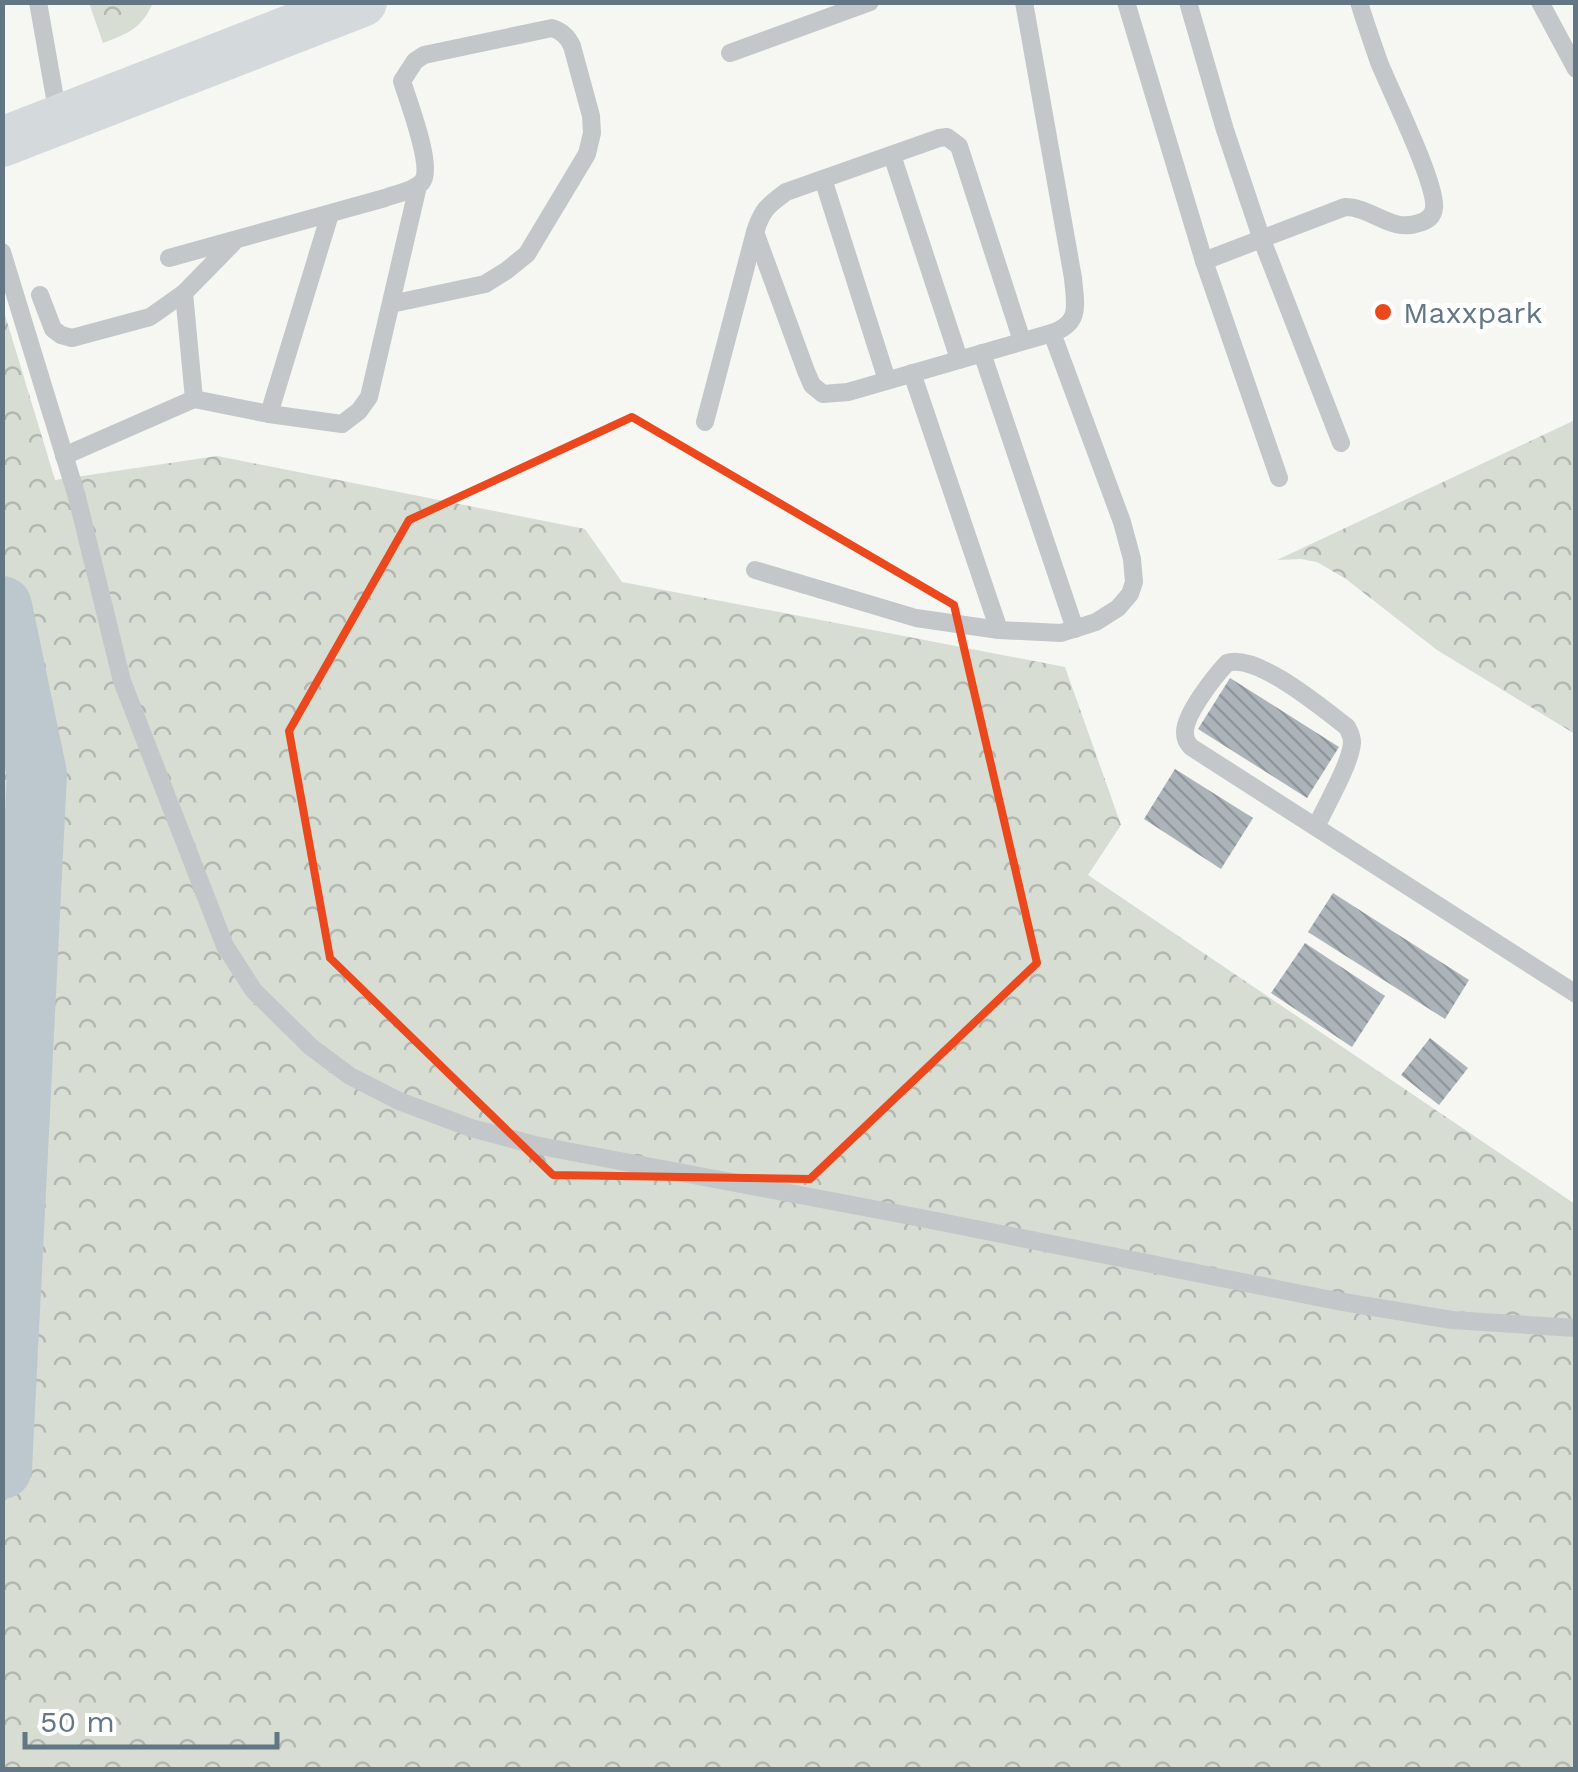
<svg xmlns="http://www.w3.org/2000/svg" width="1578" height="1772" font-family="'Work Sans',sans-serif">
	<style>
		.forest { fill: url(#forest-crowns) }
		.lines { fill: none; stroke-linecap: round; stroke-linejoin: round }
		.river { stroke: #bcc8cd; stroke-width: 60 }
		.building { fill: url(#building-back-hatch) }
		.service { stroke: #c3c7ca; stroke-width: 18 }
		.secondary { stroke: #d4d9dc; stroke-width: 50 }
		.marked { fill: none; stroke: #eb481d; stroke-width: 8; stroke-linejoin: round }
		.poi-dot { fill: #eb481d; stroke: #fff; stroke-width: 4 }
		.labels { text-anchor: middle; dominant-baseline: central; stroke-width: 10; stroke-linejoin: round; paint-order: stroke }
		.poi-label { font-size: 30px; fill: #637684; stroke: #fff; text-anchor: start }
	</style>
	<defs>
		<pattern id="forest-crowns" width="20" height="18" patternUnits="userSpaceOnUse" patternTransform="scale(2.5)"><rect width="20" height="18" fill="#d7ddd3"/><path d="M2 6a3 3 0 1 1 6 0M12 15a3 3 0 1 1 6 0" fill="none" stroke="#b2b8b1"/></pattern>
		<pattern id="building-back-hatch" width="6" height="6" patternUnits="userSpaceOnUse" patternTransform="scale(2.5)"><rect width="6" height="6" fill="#acb4b9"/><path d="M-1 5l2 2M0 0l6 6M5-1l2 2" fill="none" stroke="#90979c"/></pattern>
	</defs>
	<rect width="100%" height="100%" fill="#f6f6f2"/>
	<g class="forest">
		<path d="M89,3V2L153,3C141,29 129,33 103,43Z"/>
		<polygon points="2,305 55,480 217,456 585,529 622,582 1065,667 1121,825 1088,875 1575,1204 1575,1769 3,1769"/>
		<polygon points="1575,420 1575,734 1437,650 1346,579 1317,562 1301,559 1277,560"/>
	</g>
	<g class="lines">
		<polyline class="river" points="2,606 37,774 2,1469"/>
	</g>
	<g class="building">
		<polygon points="1230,678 1339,747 1307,798 1198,729"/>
		<polygon points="1175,769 1253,818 1221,869 1144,819"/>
		<polygon points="1333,893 1469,980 1445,1019 1308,932"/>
		<polygon points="1305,943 1385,996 1352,1047 1271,993"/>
		<polygon points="1430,1038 1468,1068 1439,1105 1401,1075"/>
	</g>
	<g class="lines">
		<g class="service">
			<polyline points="38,2 58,115"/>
			<polyline points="1126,2 1204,261 1279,478"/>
			<polyline points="1188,2 1225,130 1262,240 1341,443"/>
			<polyline points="1540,2 1576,69"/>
			<polyline points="730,53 870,2"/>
			<polyline points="892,155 959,359"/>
			<polyline points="823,179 887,380"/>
			<path d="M755,232L806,371L812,385L823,394L848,392L1052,333C1082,323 1075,304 1073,278L1024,2"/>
			<polyline points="2,252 77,497 122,681 225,946 254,991 311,1047 350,1076 399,1101 471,1128 535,1145 911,1216 1337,1301 1452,1320 1576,1328"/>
			<path d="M169,258L385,198C395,194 414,191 422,182C434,167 408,101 402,81L415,61L424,55L552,28C562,31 568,37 572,46L591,116L592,133L587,154L527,254L506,271L485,284L391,304"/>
			<path d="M1204,261L1345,207C1372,207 1391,233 1419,223C1427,221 1433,217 1434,208C1437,184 1390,90 1379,62C1372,42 1365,22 1359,2"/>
			<polyline points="184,293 194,399 269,414 342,424 359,411 369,397 418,186"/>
			<polyline points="40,295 53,329 61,335 72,338 150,317 184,293 233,243"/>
			<polyline points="982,353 1075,629"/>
			<polyline points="912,373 999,630"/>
			<polyline points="269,414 330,214"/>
			<path d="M705,422L755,232C762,210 767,206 786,192L939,138L947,137L959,146L1022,341"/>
			<polyline points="64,456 194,399"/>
			<polyline points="755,570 916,618 999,630 1061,633 1096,622 1118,608 1130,594 1134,582 1132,559 1122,522 1052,333"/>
			<path d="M1316,827C1326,805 1350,765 1352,743C1352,735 1350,733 1347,727C1322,708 1257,653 1227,663C1214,677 1185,714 1185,732C1185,740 1187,742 1191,747L1576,994"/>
		</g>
		<polyline class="secondary" points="2,142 362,2"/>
	</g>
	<path class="marked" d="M632,417L954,605L1037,963L810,1179L553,1175L330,958L289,731L409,520Z"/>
	<circle class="poi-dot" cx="1383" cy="312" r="10"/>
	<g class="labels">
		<g class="poi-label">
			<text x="1403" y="312">Maxxpark</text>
		</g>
	</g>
	<rect width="1578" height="1772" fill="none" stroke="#637684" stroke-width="10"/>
	<path d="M25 1732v15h252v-15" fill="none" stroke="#637684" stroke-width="5"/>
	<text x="40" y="1732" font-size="30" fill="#637684" stroke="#ffffff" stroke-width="8" paint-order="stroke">50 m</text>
</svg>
